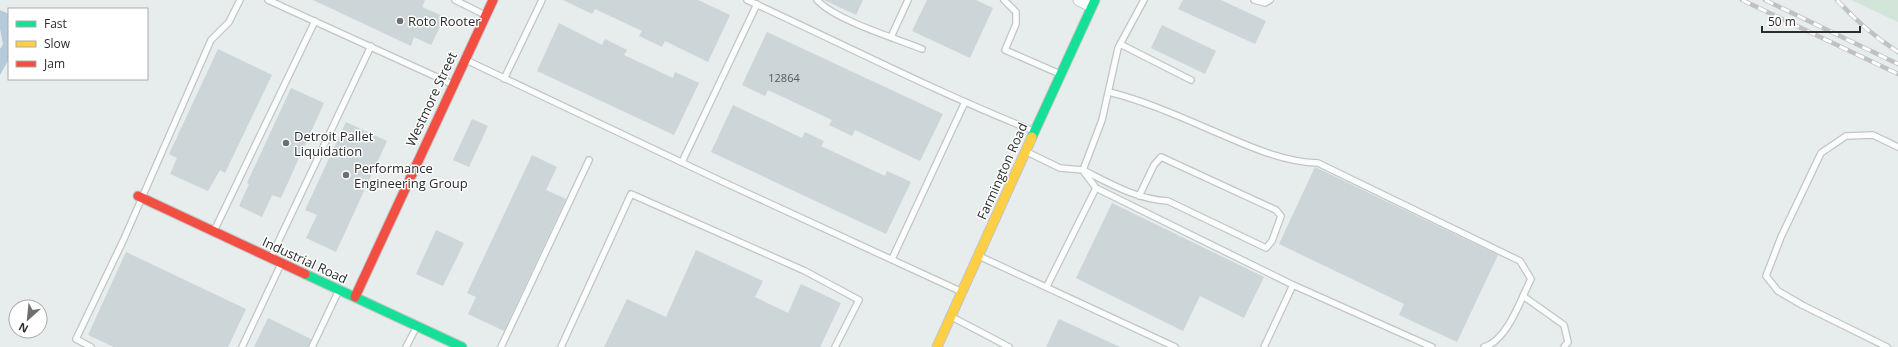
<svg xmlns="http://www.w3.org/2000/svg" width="1898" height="347" font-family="'Open Sans',sans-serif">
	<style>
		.green { fill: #d3e5d9 }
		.water { fill: #b5cada }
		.building { fill: #ccd5d7 }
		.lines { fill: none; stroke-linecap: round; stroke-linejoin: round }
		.lane-casing { stroke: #c2c5c5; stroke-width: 8 }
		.street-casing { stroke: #c2c5c5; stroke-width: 13 }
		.fast-casing { stroke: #c2c5c5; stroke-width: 11 }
		.slow-casing { stroke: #c2c5c5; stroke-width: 11 }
		.jam-casing { stroke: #c2c5c5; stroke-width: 11 }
		.lane { stroke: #fbfcfc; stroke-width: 5.5 }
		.street { stroke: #fbfcfc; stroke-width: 11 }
		.fast { stroke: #16e098; stroke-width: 9 }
		.slow { stroke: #ffcf43; stroke-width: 9 }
		.jam { stroke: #f24e42; stroke-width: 9 }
		.rail-casing { stroke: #c0c2c2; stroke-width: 4.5 }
		.rail { stroke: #fff; stroke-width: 3; stroke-dasharray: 9; stroke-linecap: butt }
		.poi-dot { fill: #6c7070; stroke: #fff; stroke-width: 1.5 }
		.labels { text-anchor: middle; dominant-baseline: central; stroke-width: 3; stroke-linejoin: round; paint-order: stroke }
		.number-label { font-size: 11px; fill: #555a5a }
		.poi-label { font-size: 13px; fill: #2a2d2d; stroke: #fff; text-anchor: start }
		.street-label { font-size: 13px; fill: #2a2d2d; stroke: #fff }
	</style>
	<rect width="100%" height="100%" fill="#e7ecec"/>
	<polygon class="green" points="1851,0 1898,0 1898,22"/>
	<polygon class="water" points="0,10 9,14 9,59 0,75 0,49 3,44 0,29"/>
	<g class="building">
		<polygon points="313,0 425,0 422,7 445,17 431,45 414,37 411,46"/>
		<polygon points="563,0 698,0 730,15 708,62 665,41 662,47 639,36 642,31 595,9 592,14"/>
		<polygon points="824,0 863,0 856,15"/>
		<polygon points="927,0 976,0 993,8 970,58 912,31"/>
		<polygon points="1183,0 1221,0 1266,21 1255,44 1178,9"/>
		<polygon points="559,23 602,45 605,39 627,50 624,55 673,78 675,72 699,83 674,135 537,71"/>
		<polygon points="1162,25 1216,51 1205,74 1151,48"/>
		<polygon points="767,32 943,114 920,161 855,130 852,136 829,125 832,120 768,90 765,96 742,85"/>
		<polygon points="218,49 272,75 225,173 220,170 208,191 170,174 177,158 169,154"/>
		<polygon points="291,88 324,103 281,198 272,195 262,217 239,206 249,184 247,183"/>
		<polygon points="733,105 802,138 805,132 824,141 821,146 885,176 887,171 911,182 886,234 711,152"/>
		<polygon points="472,119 488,126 469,167 453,160"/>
		<polygon points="346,122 387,141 336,252 306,238 317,215 305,210"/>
		<polygon points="532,155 557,167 546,190 566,199 504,331 468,314 476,297 467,293"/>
		<polygon points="1315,167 1498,255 1457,342 1399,315 1404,304 1279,244"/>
		<polygon points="1112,203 1264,277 1244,318 1200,296 1183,331 1076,278"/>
		<polygon points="436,230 464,243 443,286 416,274"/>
		<polygon points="696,250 763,281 755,297 788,313 801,284 841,303 820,347 604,347 627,299 666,317"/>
		<polygon points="126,252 246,309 228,347 114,347 88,335"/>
		<polygon points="268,318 311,339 308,347 254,347"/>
		<polygon points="1059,319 1120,347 1046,347"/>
	</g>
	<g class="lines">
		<g class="lane-casing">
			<g id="lane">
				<polyline points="268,0 452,84"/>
				<polyline points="455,0 485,15"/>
				<path d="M747,0C843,44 936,92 1034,131"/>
				<path d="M817,0C835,20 895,38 922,49"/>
				<polyline points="1004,0 1016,12 1016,24 1005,50 1060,74"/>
				<polyline points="1254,0 1265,3 1270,0"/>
				<polyline points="891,37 908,0"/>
				<polyline points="1120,44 1191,80"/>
				<polyline points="466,60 721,181 960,291"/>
				<polyline points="504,79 542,0"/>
				<path d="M1109,92C1149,102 1187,120 1225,136C1255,149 1286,162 1318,163L1520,261L1531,279C1521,299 1507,341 1484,347"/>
				<polyline points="1027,152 1060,168 1083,170 1102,120 1118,48 1144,0"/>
				<polyline points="682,162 757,4"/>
				<path d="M1083,170C1111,184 1136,199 1168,201L1266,248L1272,241L1281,216L1276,210L1161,157L1154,165L1139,196"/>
				<polyline points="1084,172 1096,188 1293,285 1432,347"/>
				<polyline points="215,229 315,21"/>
				<polyline points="979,256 1175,347"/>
				<polyline points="271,257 371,46"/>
				<polyline points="892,259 965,102"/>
				<polyline points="1047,286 1096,188"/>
				<polyline points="1523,296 1564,325 1568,342 1564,347"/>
				<polyline points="952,317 1009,347"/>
				<polyline points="91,347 76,339 123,241 211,40 229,22 240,0"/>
				<polyline points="242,347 281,264"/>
				<polyline points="312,347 339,290"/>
				<polyline points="406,347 417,326"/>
				<polyline points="501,347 589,160"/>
				<polyline points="561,347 631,194 805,271 859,300 835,347"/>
				<polyline points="1264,347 1293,285"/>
				<polyline points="1887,347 1802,305 1778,291 1766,276 1781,237 1821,153 1846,136 1873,135 1898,147"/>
			</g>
		</g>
		<g class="street-casing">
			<polyline id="street" points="1079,0 1091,6"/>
		</g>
		<g class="fast-casing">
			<g id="fast">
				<polyline points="1032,137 1095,0"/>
				<polyline points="305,274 462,347"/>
			</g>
		</g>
		<g class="slow-casing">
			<polyline id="slow" points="937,347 1032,137"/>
		</g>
		<g class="jam-casing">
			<g id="jam">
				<polyline points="138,196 305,274"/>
				<polyline points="355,297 493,0"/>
			</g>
		</g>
		<use href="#lane" class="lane"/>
		<use href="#street" class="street"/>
		<use href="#fast" class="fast"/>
		<use href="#slow" class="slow"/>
		<use href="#jam" class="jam"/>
		<g class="rail-casing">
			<g id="rail">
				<polyline points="1742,0 1898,74"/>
				<polyline points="1765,0 1898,64"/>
				<path d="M1837,0C1855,20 1875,37 1898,52"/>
			</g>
		</g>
		<use href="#rail" class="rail"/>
	</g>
	<g class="poi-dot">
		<circle cx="400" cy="21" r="4"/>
		<circle cx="286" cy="143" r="4"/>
		<circle cx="346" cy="175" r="4"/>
	</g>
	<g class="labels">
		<g class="number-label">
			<text x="784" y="77">12864</text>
		</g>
		<g class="poi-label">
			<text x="408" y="21">Roto Rooter</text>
			<text x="294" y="136">Detroit Pallet<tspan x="294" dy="15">Liquidation</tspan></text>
			<text x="354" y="168">Performance<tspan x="354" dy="15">Engineering Group</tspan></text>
		</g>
		<g class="street-label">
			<text transform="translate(431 99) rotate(-65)">Westmore Street</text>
			<text transform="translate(1002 171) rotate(-66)">Farmington Road</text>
			<text transform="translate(305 260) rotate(25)">Industrial Road</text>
		</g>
	</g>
	<rect x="8" y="8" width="140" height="72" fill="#ffffff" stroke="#aaabab"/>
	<rect x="16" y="21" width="20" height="6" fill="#16e098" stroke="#aaabab"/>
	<text x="44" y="28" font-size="12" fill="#2a2d2d">Fast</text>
	<rect x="16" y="41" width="20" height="6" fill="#ffcf43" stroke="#aaabab"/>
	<text x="44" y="48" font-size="12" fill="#2a2d2d">Slow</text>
	<rect x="16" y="61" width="20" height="6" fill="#f24e42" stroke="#aaabab"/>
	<text x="44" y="68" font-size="12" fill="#2a2d2d">Jam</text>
	<g transform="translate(28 319) rotate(207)"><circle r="19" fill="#ffffff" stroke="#aaabab"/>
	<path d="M0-3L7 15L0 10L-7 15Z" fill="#6c7070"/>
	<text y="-6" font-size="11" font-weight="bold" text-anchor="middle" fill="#2a2d2d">N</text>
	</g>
	<path d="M1762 26v6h98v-6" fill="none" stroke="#2a2d2d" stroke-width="2"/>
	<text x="1768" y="26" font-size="12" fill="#2a2d2d" stroke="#ffffff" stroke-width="3" paint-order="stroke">50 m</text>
</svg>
